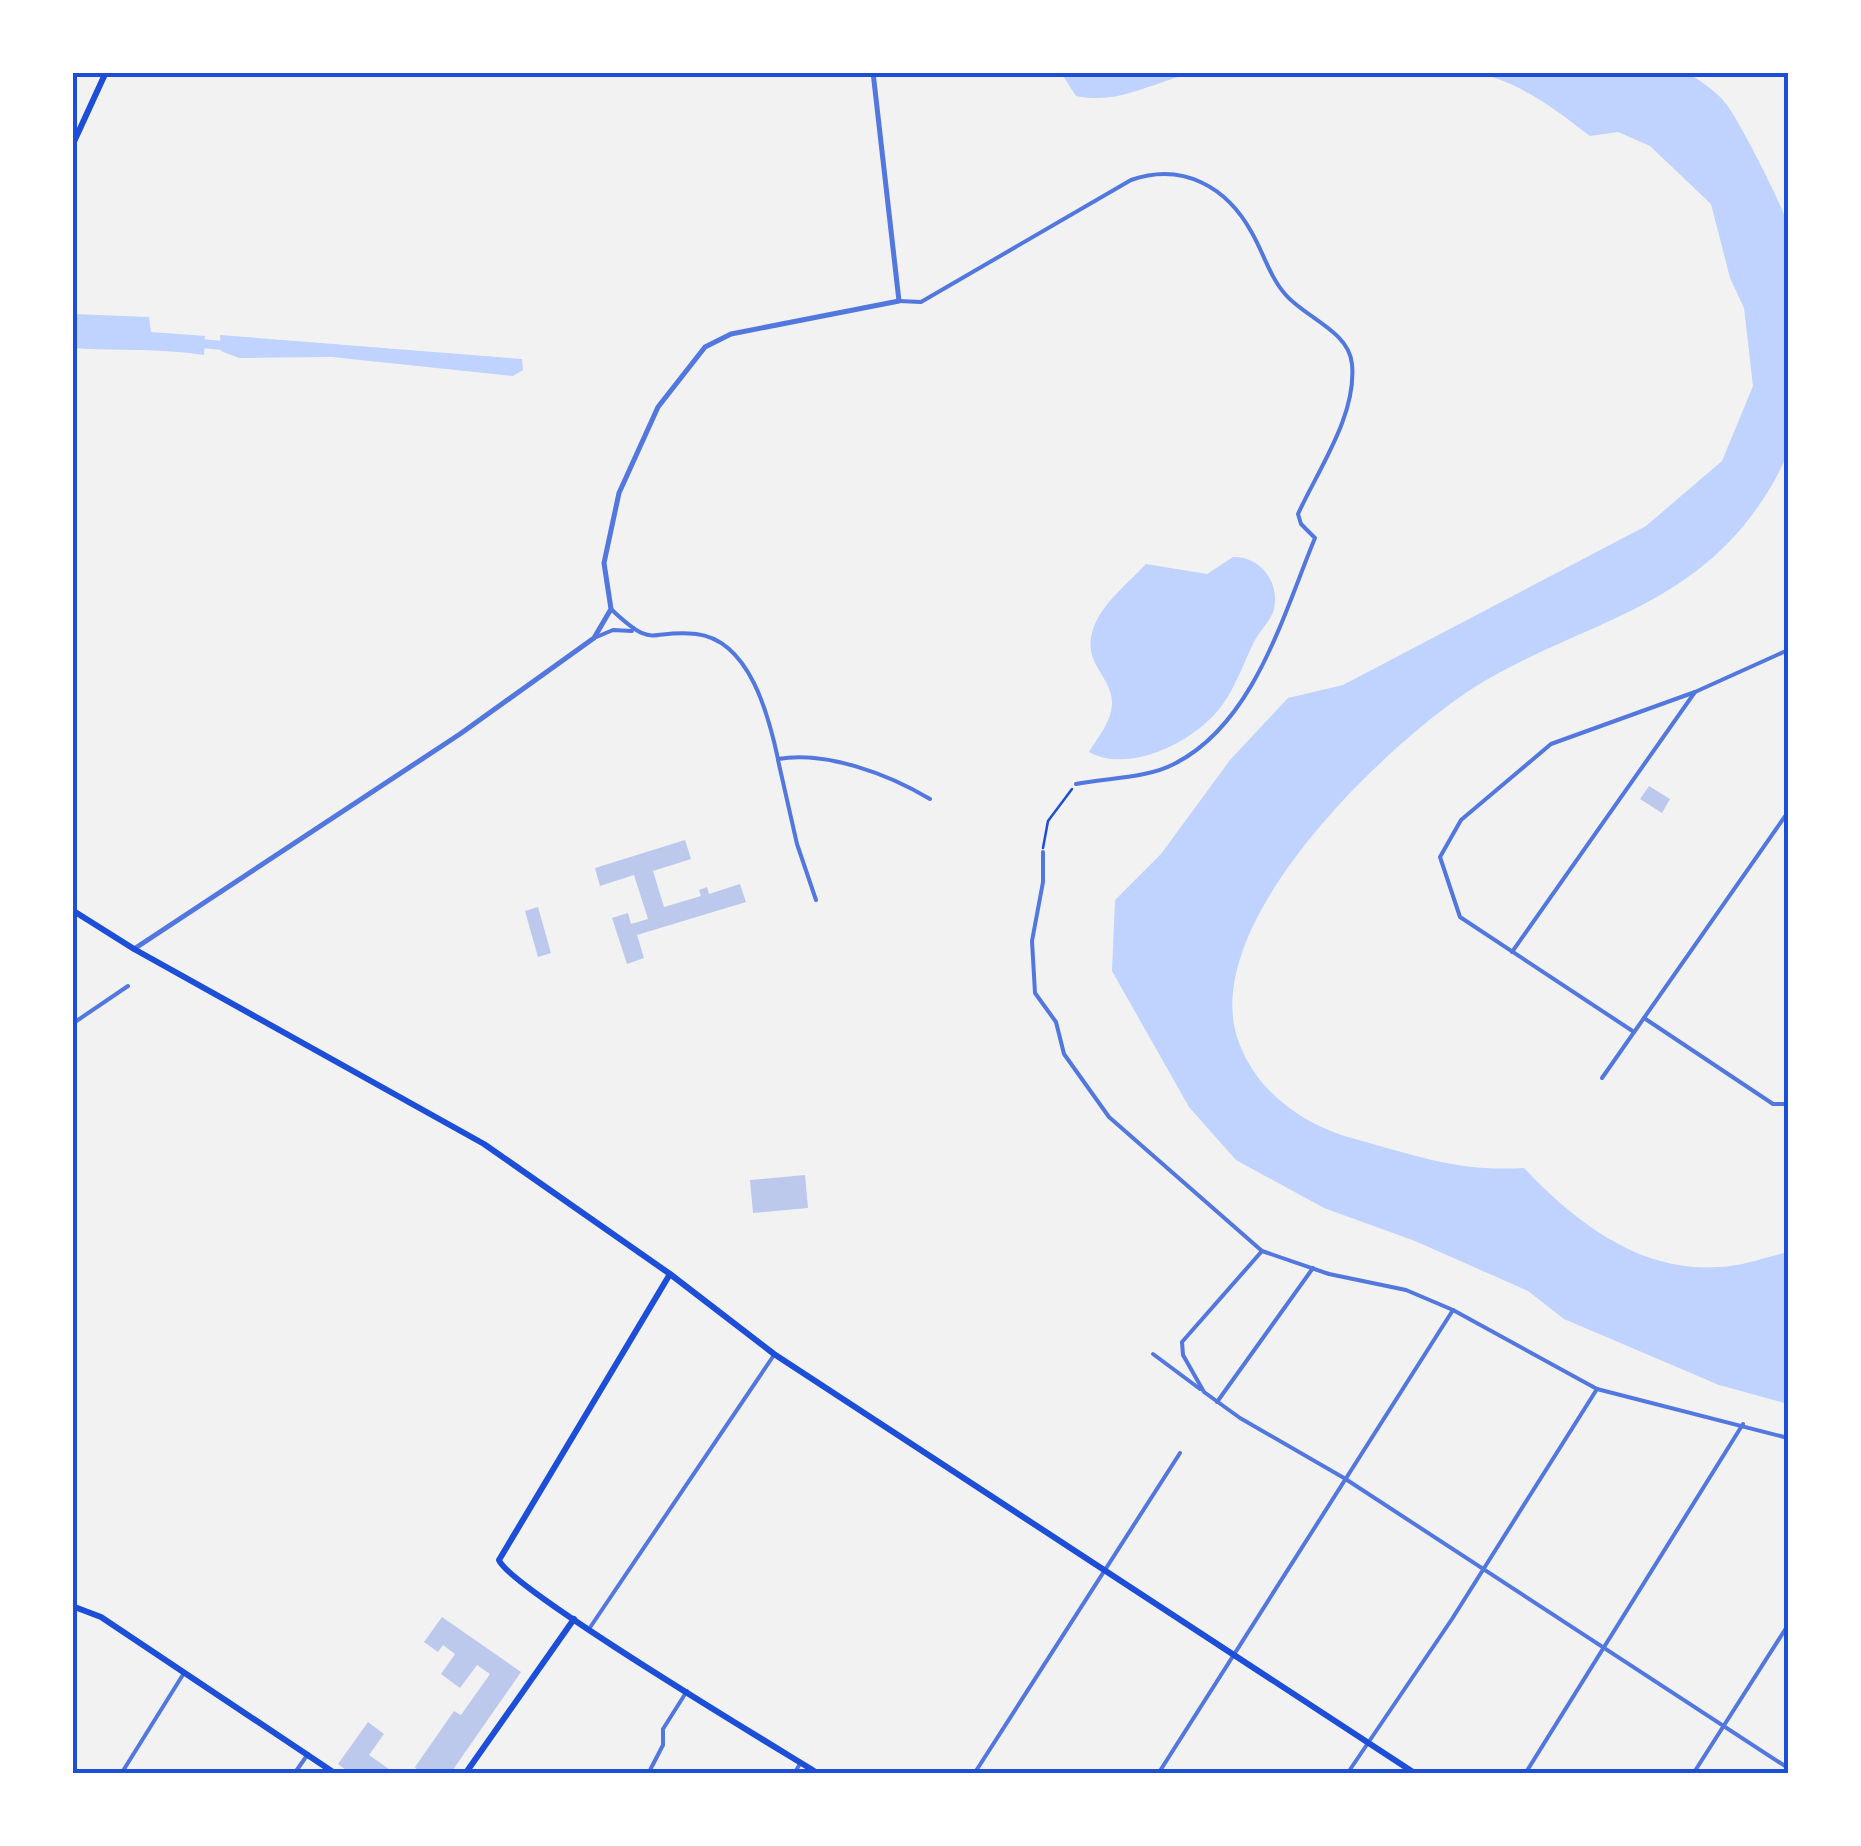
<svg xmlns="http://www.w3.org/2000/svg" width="1861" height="1846" font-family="Commissioner,sans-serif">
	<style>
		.water { fill: #bfd3fe }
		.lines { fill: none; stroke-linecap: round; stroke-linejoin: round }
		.canal { stroke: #bfd3fe; stroke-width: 9 }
		.building { fill: #bdc9ec }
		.path { stroke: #1d4ed8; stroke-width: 2.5 }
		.minor { stroke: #5277de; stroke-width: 4 }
		.tertiary { stroke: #5277de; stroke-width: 5 }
		.secondary { stroke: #1d4ed8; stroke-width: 6 }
		.neatline { fill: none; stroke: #1d4ed8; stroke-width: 4 }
	</style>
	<rect width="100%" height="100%" fill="#f2f2f2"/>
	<g class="water">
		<path d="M1061,73H1194C1152,82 1120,105 1076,96Z"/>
		<path d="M1475,73C1506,72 1678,67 1692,76C1703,82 1720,95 1727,105C1739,121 1785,209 1788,227C1792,247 1792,440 1787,454C1779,476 1760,506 1745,524C1668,619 1554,631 1460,697C1374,757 1202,924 1237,1037C1254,1090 1302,1125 1355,1139C1417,1156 1459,1172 1524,1168C1576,1223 1641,1273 1720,1267C1742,1266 1766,1257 1788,1252V1404L1719,1385L1564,1319L1528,1291L1415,1241L1324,1208L1236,1160L1189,1107L1112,971L1115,900L1161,854L1230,760L1288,698L1343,685L1646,526L1722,461L1753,386L1744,308L1730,278L1711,204L1650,146L1618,132L1590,136C1555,109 1519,81 1475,73Z"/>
		<path d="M73,314L149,317L151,332L205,336L204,355C159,348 118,351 73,348Z"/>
		<polygon points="220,335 522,359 523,370 513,376 332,357 239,358 221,351"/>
		<path d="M1233,557C1260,556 1280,582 1274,609C1272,619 1259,632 1254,642C1244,662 1236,686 1223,704C1198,740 1130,775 1089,752C1098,737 1112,721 1112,703C1112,673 1074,661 1099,616C1110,597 1131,580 1146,564L1207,574Z"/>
	</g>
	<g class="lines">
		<polyline class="canal" points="195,343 229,346"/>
	</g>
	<g class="building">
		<polygon points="1649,786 1670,799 1662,813 1640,799"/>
		<polygon points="685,840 691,859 653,871 664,907 701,896 699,890 707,887 709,894 740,884 746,902 637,935 644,958 627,964 612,918 628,913 631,924 648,919 634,875 600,886 595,868"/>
		<polygon points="538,907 551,953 538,957 525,911"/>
		<polygon points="805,1175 808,1208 753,1213 750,1180"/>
		<polygon points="442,1617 521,1672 450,1774 419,1774 415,1767 454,1711 461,1715 490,1674 477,1665 460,1688 441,1674 455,1654 443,1645 438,1652 424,1642"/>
		<polygon points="368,1722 384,1734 369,1755 396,1774 351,1774 338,1764"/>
	</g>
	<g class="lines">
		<polyline class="path" points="1043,848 1048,821 1072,789"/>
		<g class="minor">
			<path d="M899,301L921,302L1131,180C1183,162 1227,187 1252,233C1263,252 1270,277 1285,294C1304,317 1349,331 1352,364C1357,415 1318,470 1298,514L1301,524L1315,538C1283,615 1254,724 1174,764C1148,778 1106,778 1076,784"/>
			<path d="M611,609C655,651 648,629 696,634C750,640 769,717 778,759C827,751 888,774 930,799"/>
			<polyline points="594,638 613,630 632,631"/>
			<polyline points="778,760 797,844 816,900"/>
			<polyline points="1043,852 1043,882 1032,941 1035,993 1056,1022 1064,1054 1109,1117 1262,1251 1329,1274 1406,1290 1453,1310 1597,1389 1788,1438"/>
			<polyline points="1512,952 1695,692"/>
			<polyline points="1644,1018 1773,1104 1788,1104"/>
			<polyline points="72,1024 128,986"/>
			<polyline points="1634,1032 1460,917 1440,857 1461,820 1551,744 1695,692 1788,650"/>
			<polyline points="1602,1078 1788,812"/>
			<polyline points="1262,1251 1182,1342 1183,1355 1204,1392 1240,1418 1344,1478 1788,1768"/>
			<polyline points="1153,1354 1200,1389"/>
			<polyline points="1217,1402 1313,1268"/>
			<polyline points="589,1629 774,1355"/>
			<polyline points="121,1774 184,1673"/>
			<polyline points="294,1774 308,1754"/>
			<polyline points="648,1774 663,1745 663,1729 687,1691"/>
			<polyline points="794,1774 801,1762"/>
			<polyline points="974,1774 1180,1453"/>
			<polyline points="1158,1774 1453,1310"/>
			<polyline points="1347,1774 1452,1619 1597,1389"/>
			<polyline points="1525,1774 1743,1424"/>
			<polyline points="1693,1774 1788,1625"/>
		</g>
		<polyline class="tertiary" points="134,949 460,734 594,638 611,609 604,563 619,493 658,407 705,347 731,334 899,301 873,72"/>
		<g class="secondary">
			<polyline points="72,146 106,72"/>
			<polyline points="72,910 134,949 484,1144 670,1274 774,1354 1416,1774"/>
			<path d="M670,1274L499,1560C509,1588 774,1746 819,1774"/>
			<polyline points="72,1606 101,1617 336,1774"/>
			<polyline points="465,1774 574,1619"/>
		</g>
	</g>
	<rect width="1861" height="1846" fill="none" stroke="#ffffff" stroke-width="150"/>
	<rect x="75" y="75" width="1711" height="1696" class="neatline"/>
</svg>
